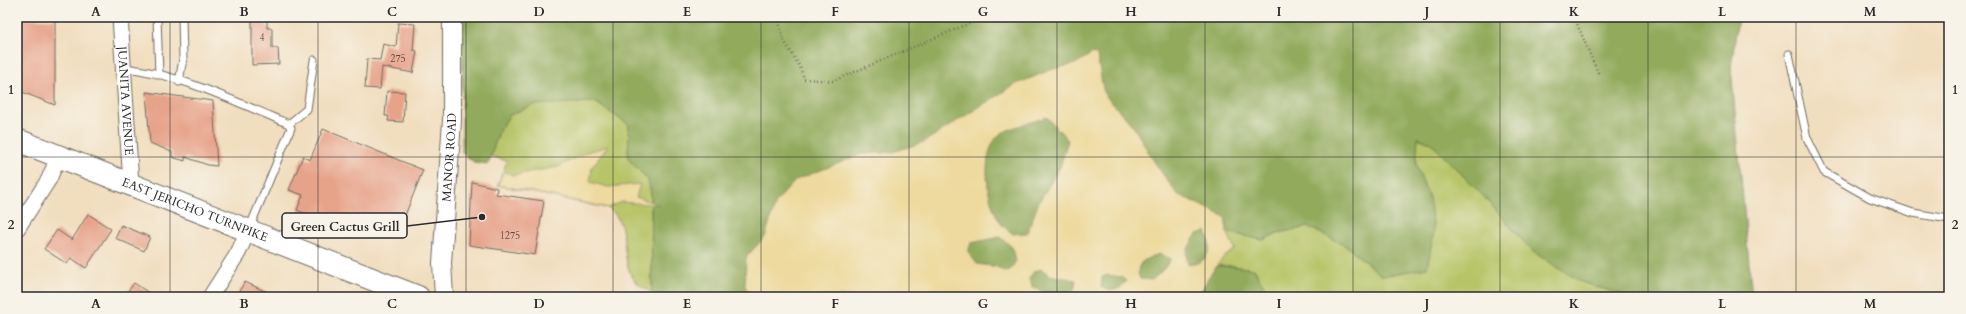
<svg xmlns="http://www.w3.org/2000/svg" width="1966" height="314" font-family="Cardo,serif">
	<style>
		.green { fill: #b7c568; stroke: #71784a }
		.forest { fill: #91aa5c; stroke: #5e6a44 }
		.sand { fill: #eeda9e; stroke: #8c8264; fill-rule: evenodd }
		.building { fill: #e7a38a }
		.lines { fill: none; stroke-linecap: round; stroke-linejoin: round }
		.service-casing { stroke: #706a5f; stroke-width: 9 }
		.minor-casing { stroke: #706a5f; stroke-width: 17 }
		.tertiary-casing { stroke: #706a5f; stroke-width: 20 }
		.primary-casing { stroke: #706a5f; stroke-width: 24 }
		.path { stroke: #706a5f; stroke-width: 2.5; stroke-dasharray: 1 3; stroke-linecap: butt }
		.service { stroke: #fff; stroke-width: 7 }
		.minor { stroke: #fff; stroke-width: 15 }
		.tertiary { stroke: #fff; stroke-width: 18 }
		.primary { stroke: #fff; stroke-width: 22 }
		.grid { fill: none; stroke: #2b2b2b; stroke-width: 1; stroke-opacity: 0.55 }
		.labels { text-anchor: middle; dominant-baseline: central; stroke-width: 4; stroke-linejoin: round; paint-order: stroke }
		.number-label { font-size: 10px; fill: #5a4943 }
		.street-label { font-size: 12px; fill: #2b2b2b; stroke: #f7f3e8 }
		.leader { fill: none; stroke: #2b2b2b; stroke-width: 1.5 }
		.callout-dot { fill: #2b2b2b; stroke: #f7f3e8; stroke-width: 1.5 }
		.callout { fill: #f7f3e8; stroke: #2b2b2b; stroke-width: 1.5 }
		.callout-label { font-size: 13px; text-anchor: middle; font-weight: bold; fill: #2b2b2b }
		.neatline { fill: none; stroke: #2b2b2b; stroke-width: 1.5 }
		.grid-label { font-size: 13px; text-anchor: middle; font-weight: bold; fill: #2b2b2b }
	</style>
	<rect width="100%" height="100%" fill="#f7f3e8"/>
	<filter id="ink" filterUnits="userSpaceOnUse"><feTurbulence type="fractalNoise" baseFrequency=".025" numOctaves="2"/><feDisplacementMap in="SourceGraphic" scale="8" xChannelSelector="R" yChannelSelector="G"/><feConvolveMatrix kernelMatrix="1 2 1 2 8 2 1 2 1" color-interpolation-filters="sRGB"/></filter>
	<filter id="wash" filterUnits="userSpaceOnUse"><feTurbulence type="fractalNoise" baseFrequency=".012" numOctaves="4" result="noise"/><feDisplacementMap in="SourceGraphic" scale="16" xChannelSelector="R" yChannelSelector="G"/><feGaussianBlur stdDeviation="0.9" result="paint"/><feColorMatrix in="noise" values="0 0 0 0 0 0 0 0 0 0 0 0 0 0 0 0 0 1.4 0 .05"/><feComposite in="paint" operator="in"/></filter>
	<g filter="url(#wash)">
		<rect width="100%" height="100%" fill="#f1debf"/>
		<g class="green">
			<path d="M595,102L629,125L628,158L648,180L651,193L652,293C648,290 640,287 636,282C617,260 633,225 608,208L498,185L507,161L491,156C495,144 499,123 510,114C529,99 571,103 595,102Z"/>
			<polygon points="1417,138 1431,143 1485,198 1532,251 1581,282 1630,297 1270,297 1254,269 1232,266 1215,266 1226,254 1235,249 1227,232 1263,240 1277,233 1309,227 1348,247 1382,276 1429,198 1416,164"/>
		</g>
		<g class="forest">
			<polygon points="463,17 1738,17 1731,68 1752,297 1630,297 1581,282 1532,251 1485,198 1431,143 1418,138 1416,164 1429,198 1434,231 1427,268 1382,276 1348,247 1309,227 1277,233 1263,240 1227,232 1225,217 1177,194 1155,163 1133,126 1104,94 1097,56 1093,53 1075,64 1053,69 1014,85 925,142 893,152 862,154 776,202 765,237 746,257 745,286 751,297 666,297 652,293 651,193 648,180 628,158 629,125 595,102 533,105 510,115 500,129 488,164 474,162 462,153"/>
			<path d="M1047,117L1068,140L1060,167L1039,202L1027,234H1013C1010,232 1006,229 1003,226C987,209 978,151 999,135C1010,126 1033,122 1047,117Z"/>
			<path d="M1206,231C1212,248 1209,263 1189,265C1181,251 1189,246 1197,234Z"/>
			<polygon points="1000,237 1012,247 1016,261 1010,270 1005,272 997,267 977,264 968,252 971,243"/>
			<path d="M1160,254L1171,259L1164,269L1152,280L1140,279C1134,262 1147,258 1160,254Z"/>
			<polygon points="1214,266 1232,266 1254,269 1270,297 1198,297"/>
			<path d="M1042,269L1049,275L1076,280L1074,291C1059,303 1049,294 1033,288L1029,279L1034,271Z"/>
			<path d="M1108,275L1121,277L1126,281C1120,291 1111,293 1101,287L1102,277Z"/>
		</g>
		<g class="sand">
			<path d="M1093,53L1097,56L1104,94L1133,126L1155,163L1177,194L1225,217L1227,232L1235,249C1217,260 1208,278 1198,297H1066L1074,291L1076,280L1049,275L1042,269L1034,271L1029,279L1033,288L1060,297H751L745,286L746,257L765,237L776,202L796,180L862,154L893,152L924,142L1014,85L1053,69L1075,64ZM1047,117L1068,140L1060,167L1039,202L1027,233L1013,234C1010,232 1006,229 1003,226C987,208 979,155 998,136C1006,128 1036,121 1047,117ZM1206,231C1213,248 1209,263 1189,265C1182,253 1190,245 1197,234ZM1000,237L1012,247L1016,261L1010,270L1005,272L997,267L977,264L968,252L971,243ZM1160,254L1171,259L1164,269L1152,280L1140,279C1133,262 1147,258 1160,254ZM1108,275L1121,277L1126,281C1120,291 1111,293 1101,287L1102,277Z"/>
			<polygon points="608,146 592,167 590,182 608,187 640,184 636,197 659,205 621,202 608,208 498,185 503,171 513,175 558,167 587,152"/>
		</g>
		<g id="blocks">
			<g class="building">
				<polygon points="252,17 267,17 267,28 272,28 272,48 278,48 279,64 252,65"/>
				<polygon points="17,19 55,19 55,105 17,90"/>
				<polygon points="398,23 415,24 413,50 417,51 413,73 382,67 380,89 365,88 367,59 380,60 383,44 396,47"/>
				<polygon points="387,91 405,92 403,122 388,121 389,116 385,116"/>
				<polygon points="146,92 213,101 217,166 208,165 185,157 185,161 172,157 172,152 150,143"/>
				<polygon points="323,129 423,170 398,233 350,214 344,229 297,210 303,195 289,190 303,156 310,160"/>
				<polygon points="472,182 497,188 496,194 544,201 535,255 469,245"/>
				<polygon points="88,214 111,229 86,268 71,258 67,264 44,249 57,230 72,240"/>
				<polygon points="121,225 150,237 144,251 115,238"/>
				<polygon points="245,282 278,297 235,297"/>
				<polygon points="134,283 155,297 124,297"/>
			</g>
		</g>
	</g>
	<g filter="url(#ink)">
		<use href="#blocks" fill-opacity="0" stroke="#706a5f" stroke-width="1"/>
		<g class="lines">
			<g class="service-casing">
				<g id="service">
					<polyline points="157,17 159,75"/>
					<polyline points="1789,54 1807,138 1824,172 1870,198 1913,213 1949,219"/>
					<path d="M124,68C177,73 239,103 289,124L291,128L249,229"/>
					<polyline points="179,82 183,59 182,17"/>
					<polyline points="289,124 307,109 314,60"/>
				</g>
			</g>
			<g class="minor-casing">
				<g id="minor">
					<path id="s1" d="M120,17L131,184"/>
					<polyline points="17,229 49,179 59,155"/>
					<polyline points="210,297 238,253 248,231"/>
				</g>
			</g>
			<g class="tertiary-casing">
				<g id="tertiary">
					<path id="s2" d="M444,297L442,263L452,121V17"/>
				</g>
			</g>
			<g class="primary-casing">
				<g id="primary">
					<path id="s3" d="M17,140L418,297"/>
				</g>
			</g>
			<g class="path">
				<polyline points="778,17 783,39 800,67 804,79 833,81 975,21 1000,17"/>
				<polyline points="1574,17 1599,75"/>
			</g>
			<use href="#service" class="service"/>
			<use href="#minor" class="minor"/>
			<use href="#tertiary" class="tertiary"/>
			<use href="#primary" class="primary"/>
		</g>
	</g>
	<path class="grid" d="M170,17V297M318,17V297M466,17V297M613,17V297M761,17V297M909,17V297M1057,17V297M1205,17V297M1353,17V297M1500,17V297M1648,17V297M1796,17V297M17,157H1949"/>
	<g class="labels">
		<g class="number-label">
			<text x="262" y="38">4</text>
			<text x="398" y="59">275</text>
			<text x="510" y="236">1275</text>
		</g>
		<g class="street-label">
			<text stroke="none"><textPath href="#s1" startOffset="84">JUANITA AVENUE</textPath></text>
			<text stroke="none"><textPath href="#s2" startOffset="140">MANOR ROAD</textPath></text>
			<text stroke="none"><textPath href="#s3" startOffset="191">EAST JERICHO TURNPIKE</textPath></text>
		</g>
	</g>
	<path class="leader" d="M482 217L407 226"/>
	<circle class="callout-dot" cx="482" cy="217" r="4"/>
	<rect class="callout" x="282" y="213" width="125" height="25" rx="4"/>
	<g class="callout-label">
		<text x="345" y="231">Green Cactus Grill</text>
	</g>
	<rect width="1966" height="314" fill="none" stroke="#f7f3e8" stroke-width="44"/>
	<rect x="22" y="22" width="1922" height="270" class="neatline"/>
	<g class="grid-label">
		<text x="96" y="16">A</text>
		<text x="244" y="16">B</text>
		<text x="392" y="16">C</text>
		<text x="539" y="16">D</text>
		<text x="687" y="16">E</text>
		<text x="835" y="16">F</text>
		<text x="983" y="16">G</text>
		<text x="1131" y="16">H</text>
		<text x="1279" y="16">I</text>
		<text x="1427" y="16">J</text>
		<text x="1574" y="16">K</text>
		<text x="1722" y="16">L</text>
		<text x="1870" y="16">M</text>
		<text x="11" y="94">1</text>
		<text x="1955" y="94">1</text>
		<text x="11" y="229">2</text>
		<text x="1955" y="229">2</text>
		<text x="96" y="308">A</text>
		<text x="244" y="308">B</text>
		<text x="392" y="308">C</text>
		<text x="539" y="308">D</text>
		<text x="687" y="308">E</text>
		<text x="835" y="308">F</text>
		<text x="983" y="308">G</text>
		<text x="1131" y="308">H</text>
		<text x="1279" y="308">I</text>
		<text x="1427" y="308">J</text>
		<text x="1574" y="308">K</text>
		<text x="1722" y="308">L</text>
		<text x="1870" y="308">M</text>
	</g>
</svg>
